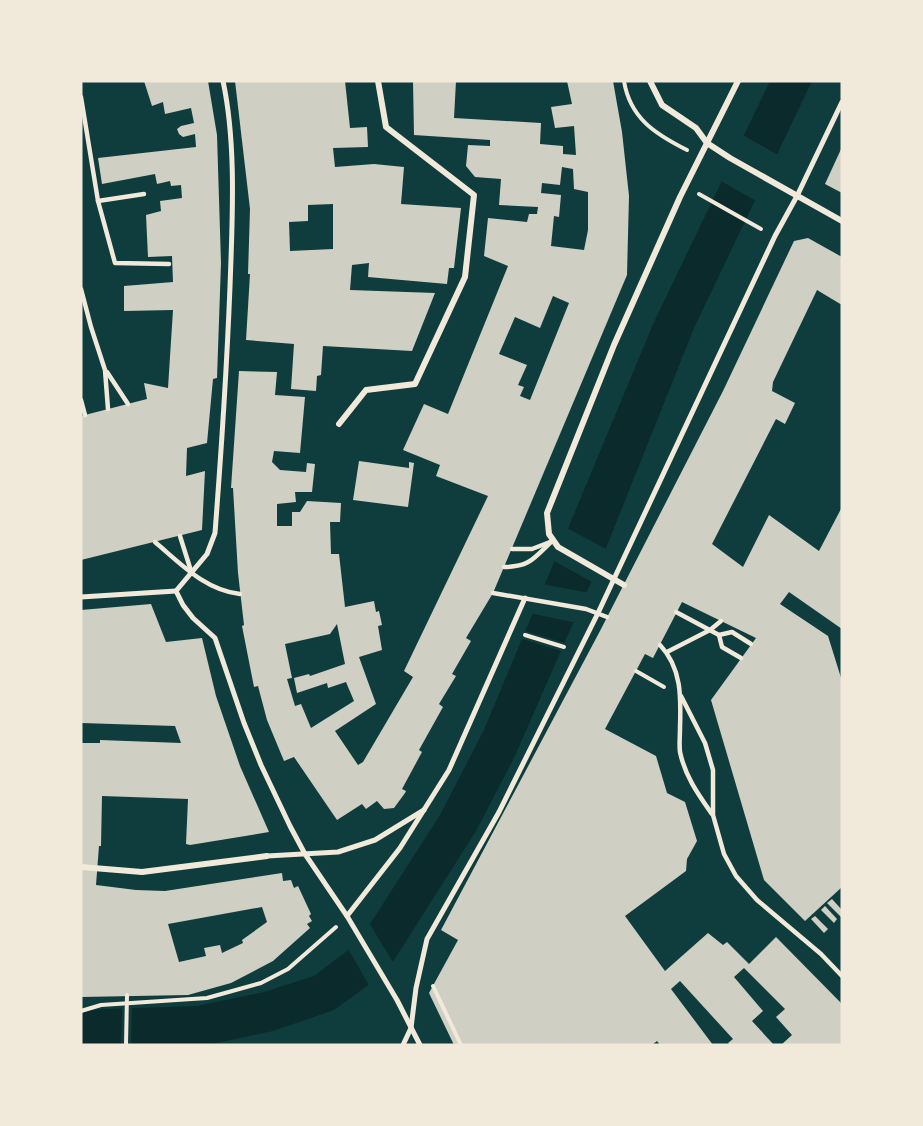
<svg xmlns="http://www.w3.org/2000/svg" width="923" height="1126" font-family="'Open Sans',sans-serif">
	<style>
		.water { fill: #0a2a2b }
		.pier { fill: #0f3d3e }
		.building { fill: #cfcfc3; fill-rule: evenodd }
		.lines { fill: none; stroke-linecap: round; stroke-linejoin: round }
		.path { stroke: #f1e9da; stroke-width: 4 }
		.service { stroke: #f1e9da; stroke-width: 4.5 }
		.pedestrian { stroke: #f1e9da; stroke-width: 5 }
		.minor { stroke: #f1e9da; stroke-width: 6 }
	</style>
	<rect width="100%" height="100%" fill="#0f3d3e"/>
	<polygon class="water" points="770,81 812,81 694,328 606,548 514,758 476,831 394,960 367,986 334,1010 273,1031 207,1045 81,1045 81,1010 197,1006 264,992 314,976 347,951 372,921 440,815 484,730 654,322"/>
	<g class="pier">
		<polygon points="741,134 780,156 758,202 719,180"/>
		<polygon points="567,528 608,550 594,583 552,560"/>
		<polygon points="542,584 589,593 577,623 529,613"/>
		<polygon points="522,630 568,644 564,652 519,638"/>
		<polygon points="368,921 394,964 370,987 347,947"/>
		<polygon points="122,1007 132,1007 131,1045 121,1045"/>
	</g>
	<g class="building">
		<polygon points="144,81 208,81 217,135 221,263 217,378 213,379 207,443 187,448 186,476 205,471 202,530 81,560 81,416 147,399 144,383 168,388 173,310 124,311 124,286 173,282 172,256 148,257 146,215 161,211 160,201 182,198 181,185 171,186 170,181 157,184 155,174 102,184 98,158 196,147 195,134 183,137 179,134 177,129 181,126 194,123 191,108 165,114 163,102 152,106"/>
		<path d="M235,81H345L350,128L367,127L368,147L333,148L335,167L374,164L404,167L401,204L461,208L454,268H449L447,284L368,277L369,263L352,265L350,290L435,293L412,351L323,346L321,375L317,376L316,391L291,389L294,344L246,340L250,274H248L250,209ZM333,204V249L290,251L289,222L308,221V205Z"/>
		<path d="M413,81H456L454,118L541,123L540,144L563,146V154L576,155L574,126L555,128L551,107L572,104L567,81H613L622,132L629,196L627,275L493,593L466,638L471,641L452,674L456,676L439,704L443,707L419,750L422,752L402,789L406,791L405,793L394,808L384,809L377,801L366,809L362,804L337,820L294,757L284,761L267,720L258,686L254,687L242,626L244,625L238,573L233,488H231L239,371L277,372L275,395L305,397L300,453L274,451L272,462L280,470L306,472L307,463L315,464L312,492H295L296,502L277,504V526H292V512H300L307,501L341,503L340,522H330L331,554H339L345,607L374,601L376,612L379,611L382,625L378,626L382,650L359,657L376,704L335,731L358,765L363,762L413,677L404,671L488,496L436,476L440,465L403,450L424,404L448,414L508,266L484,256L488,218L527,222L529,214H537L538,207L499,205L501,179L475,177L466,166L468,145L490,146V140L414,135ZM562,167L573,169L574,189L588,192V230L584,250L551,246L554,216L559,217L561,195L541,193L542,183L560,185ZM553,296L569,303L530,400L520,396L524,387L518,385L527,365L499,354L515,317L540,328ZM337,624L345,664L310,676L309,674L294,678L297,693L327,683L328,688L346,682L354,701L311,728L301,704L295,706L287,679L292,678L285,644L330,634Z"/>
		<polygon points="842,147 842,193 825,184"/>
		<polygon points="808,238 842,257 842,305 817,290 773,382 772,391 795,403 785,424 776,419 712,544 743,567 769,515 819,551 842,507 842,629 789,592 780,604 828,636 842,681 842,887 805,921 764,880 711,700 756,638 682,602 653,658 645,654 605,729 656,756 667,793 685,802 697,841 687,859 686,871 625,916 665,971 708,933 723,945 727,942 749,964 776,937 842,1004 842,1045 781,1045 792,1035 776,1017 785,1009 744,968 734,977 763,1011 752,1021 774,1045 730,1045 728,1043 733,1039 680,981 671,989 713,1045 660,1045 657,1041 652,1045 454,1045 429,993 458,940 441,930 600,631 723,391 794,241"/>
		<polygon points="359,461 409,468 409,462 414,463 408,507 353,500"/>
		<path d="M151,604L166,642L202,638L216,696L240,766L269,832L190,845L186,844L188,799L102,796L101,846H99L96,885L136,890L165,891L282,873L283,881L291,880L294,888L298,886L311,914L309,916L312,921L307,924L310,928L273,961L231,983L188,995L81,997V743H100V740L181,743L175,726L81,723V610ZM262,907L267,922L242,940L243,943L222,953L220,945L204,948L206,956L179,962L168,924Z"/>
		<polygon points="832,899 842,910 841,917 827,903"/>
		<polygon points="825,906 837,919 834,923 821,910"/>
		<polygon points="815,916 828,929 824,933 811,919"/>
	</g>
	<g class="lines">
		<g class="path">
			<path d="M624,81C630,118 655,134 687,150"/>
			<polyline points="699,194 761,229"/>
			<polyline points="525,635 564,647"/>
			<polyline points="636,671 664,687"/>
			<polyline points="433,986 461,1045"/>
			<polyline points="81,1011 101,1005 207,998 261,983 288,969 336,927"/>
			<polyline points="126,1045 127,995"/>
		</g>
		<g class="service">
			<polyline points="81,97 98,201 144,194"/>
			<polyline points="98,201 115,263 169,264"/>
			<polyline points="81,289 91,327 105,370 108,409"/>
			<polyline points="107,372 128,404"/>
			<polyline points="81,400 85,415"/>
			<polyline points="180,536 191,571"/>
			<path d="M155,542C181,564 205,590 240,594"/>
			<polyline points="512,549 532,549 550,542"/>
			<path d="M504,567C530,567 534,558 552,541"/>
			<polyline points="493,593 586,609 607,617"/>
			<polyline points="676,612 719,635 732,632 751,644"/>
			<polyline points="719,635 722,647 741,658"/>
			<path d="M660,645C682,668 681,698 680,728C680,736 679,745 680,752C685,776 698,794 712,814"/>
			<polyline points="667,652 710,630 721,621"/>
			<polyline points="681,696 705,743 713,770 713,815 724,854 736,876 757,900 821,954 842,976"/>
		</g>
		<g class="pedestrian">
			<path d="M176,591L207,554L215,533C222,442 228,351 231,259C233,202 235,137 223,81"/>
			<polyline points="176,591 183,605 193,618 215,638 244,723 261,765 290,826 305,854 347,916 397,1000 420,1045"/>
			<polyline points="81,597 176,591"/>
			<polyline points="267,856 338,852 375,840 424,810"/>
			<polyline points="347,916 400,848 449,770 525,598"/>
			<polyline points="403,1045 411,1028 416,988 427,939 499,812 598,613 775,236 797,196 842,102"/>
		</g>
		<g class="minor">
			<polyline points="650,81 662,105 696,128 707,143 730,158 842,221"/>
			<polyline points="339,424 366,390 415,384 465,277 474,195 386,127 378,81"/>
			<polyline points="624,585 558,547 549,534 547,513 614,345 680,197 738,81"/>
			<polyline points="81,867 142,872 267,856"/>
		</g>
	</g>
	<rect width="923" height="1126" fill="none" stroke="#f1e9da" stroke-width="165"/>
</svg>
